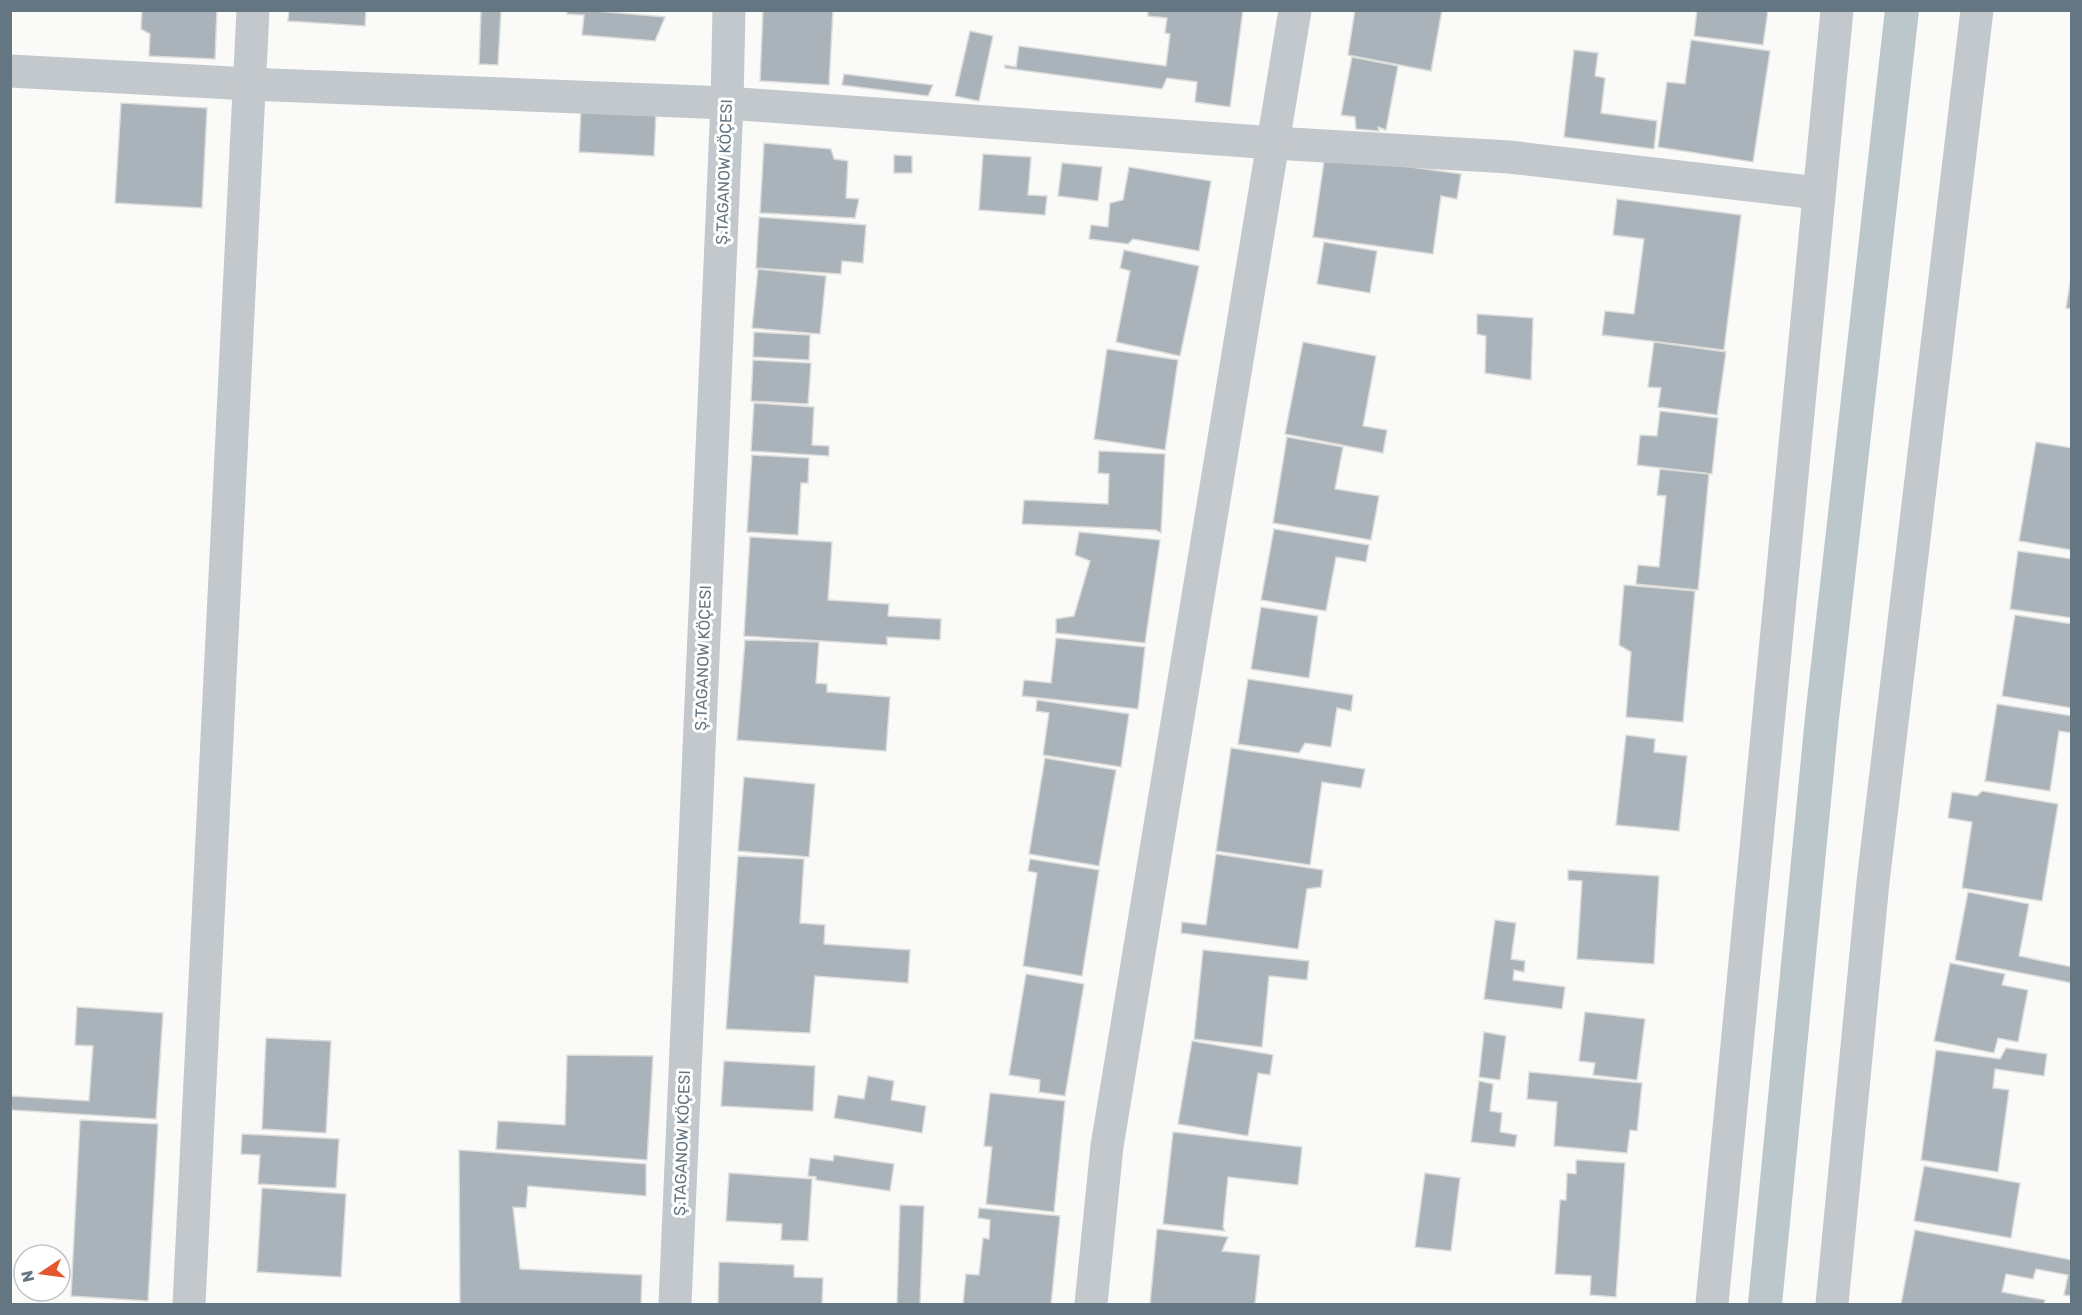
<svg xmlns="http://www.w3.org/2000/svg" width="2082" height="1315" font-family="Rubik,sans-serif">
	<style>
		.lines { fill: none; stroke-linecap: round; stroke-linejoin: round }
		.canal { stroke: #bbc7cb; stroke-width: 34 }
		.building { fill: #aab3b9; stroke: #dcdcda; stroke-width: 1.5 }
		.minor { stroke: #c3c8cc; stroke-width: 33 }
		.tertiary { stroke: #c3c8cc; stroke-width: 33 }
		.labels { text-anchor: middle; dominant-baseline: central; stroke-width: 6; stroke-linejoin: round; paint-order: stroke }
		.street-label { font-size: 16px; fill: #657683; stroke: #fff }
	</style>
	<rect width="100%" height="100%" fill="#fafaf8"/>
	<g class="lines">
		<polyline class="canal" points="1765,1304 1822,718 1902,10"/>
	</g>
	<g class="building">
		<polygon points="142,10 217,10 215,59 149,56 150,34 141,29"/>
		<polygon points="289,10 366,10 365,26 288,21"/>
		<polygon points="481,10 501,10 498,65 479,64"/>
		<polygon points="567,10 584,10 665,17 655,41 582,35 584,15 567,14"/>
		<polygon points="763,10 833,10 829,85 760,81"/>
		<polygon points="1148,10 1243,10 1230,107 1195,102 1197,82 1167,78 1162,89 1005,68 1005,65 1016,67 1019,46 1166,66 1170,34 1165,33 1167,18 1148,16"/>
		<polygon points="1355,10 1442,10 1431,71 1348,55"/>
		<polygon points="1697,10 1768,10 1763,45 1694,36"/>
		<polygon points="970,31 993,36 979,101 955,96"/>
		<polygon points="1691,40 1770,51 1753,162 1658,147 1667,82 1685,84"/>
		<polygon points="1574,50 1598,53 1595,76 1605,78 1601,113 1657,121 1654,149 1564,137"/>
		<polygon points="1352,57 1398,66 1386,130 1378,127 1379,131 1356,129 1355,117 1341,115"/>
		<polygon points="844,74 933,85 928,96 842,85"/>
		<polygon points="121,103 207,108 202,208 115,203"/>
		<polygon points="581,108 656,112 654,156 579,152"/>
		<polygon points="764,143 831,149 834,159 848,161 846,198 859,199 855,218 760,213"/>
		<polygon points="983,154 1031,157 1028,195 1047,196 1045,215 979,210"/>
		<polygon points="894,155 912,156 912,173 894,173"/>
		<polygon points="1325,155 1461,174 1457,199 1441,196 1433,254 1313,237"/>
		<polygon points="1062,163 1102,167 1098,201 1058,196"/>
		<polygon points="1129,167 1211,181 1199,251 1133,239 1128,244 1089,239 1091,225 1108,227 1110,203 1123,200"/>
		<polygon points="1617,199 1741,215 1724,350 1602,335 1605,311 1634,314 1644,239 1613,235"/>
		<polygon points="759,217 866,225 863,263 842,261 841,274 756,268"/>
		<polygon points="1324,242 1377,251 1370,293 1317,284"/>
		<polygon points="1124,250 1199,266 1180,356 1116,342 1130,271 1120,268"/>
		<polygon points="758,269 826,276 820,334 752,328"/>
		<polygon points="2072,271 2072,309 2066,308"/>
		<polygon points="1477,314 1533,318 1531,380 1485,373 1486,336 1477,334"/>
		<polygon points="754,332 810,335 809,360 753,357"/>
		<polygon points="1303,342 1376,356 1363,426 1387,430 1383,453 1285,434"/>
		<polygon points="1654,342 1726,352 1717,415 1658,407 1661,388 1648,387"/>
		<polygon points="1107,349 1178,360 1165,450 1094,439"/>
		<polygon points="753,360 811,363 808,404 751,401"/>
		<polygon points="754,403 814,407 812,445 829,446 829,456 751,451"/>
		<polygon points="1660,411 1718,418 1712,474 1637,465 1640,435 1657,436"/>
		<polygon points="1287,437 1343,447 1335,489 1379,496 1371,540 1273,523"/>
		<polygon points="2036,442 2072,448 2072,550 2019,541"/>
		<polygon points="1099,451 1165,454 1161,533 1156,530 1022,524 1024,500 1108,504 1109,474 1098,473"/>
		<polygon points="752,455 809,458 808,483 801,483 798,535 747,532"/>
		<polygon points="1660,469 1709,474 1698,590 1636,584 1638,565 1659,567 1666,496 1657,495"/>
		<polygon points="1274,529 1369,545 1366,562 1336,557 1326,611 1261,600"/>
		<polygon points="1079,532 1160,540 1145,643 1056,633 1056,619 1074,616 1090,561 1075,555"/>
		<polygon points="750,537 832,542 828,600 889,604 888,616 941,619 940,640 887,637 887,645 744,636"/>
		<polygon points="2018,551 2072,559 2072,618 2010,609"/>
		<polygon points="1624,585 1695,591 1683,722 1626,717 1631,652 1619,645"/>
		<polygon points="1261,607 1318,616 1309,678 1251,669"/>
		<polygon points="2015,615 2072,624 2072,708 2002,696"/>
		<polygon points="1056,638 1145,647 1138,709 1022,696 1024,680 1051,683"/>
		<polygon points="745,640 819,642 816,683 827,684 827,692 890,697 886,751 737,740"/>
		<polygon points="1248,679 1353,695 1351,711 1337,708 1331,747 1305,743 1299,753 1238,744"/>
		<polygon points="1037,700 1129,714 1121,767 1043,755 1049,713 1036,711"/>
		<polygon points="1997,704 2072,716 2072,733 2059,731 2050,791 1985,781"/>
		<polygon points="1626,735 1655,739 1654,752 1687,756 1679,831 1616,825"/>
		<polygon points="1231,748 1365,769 1361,788 1322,782 1310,865 1216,851"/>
		<polygon points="1045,758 1116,770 1099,866 1029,854"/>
		<polygon points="744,777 815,784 809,857 738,851"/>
		<polygon points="1982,791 2058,804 2042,901 1962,888 1972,822 1948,818 1952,792 1977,796"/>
		<polygon points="1216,854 1323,870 1321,887 1307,889 1298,949 1181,933 1182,922 1206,925"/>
		<polygon points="738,856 804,859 800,923 825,925 824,944 910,950 908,983 815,976 810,1033 726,1029"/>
		<polygon points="1030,859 1099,870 1082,976 1023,966 1037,873 1028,871"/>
		<polygon points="1568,870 1659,876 1654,964 1577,959 1582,881 1568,880"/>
		<polygon points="1968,892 2029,904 2019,956 2072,967 2072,983 1955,960"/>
		<polygon points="1495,920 1516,923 1511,959 1525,961 1524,972 1514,970 1513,980 1565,987 1562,1009 1484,999"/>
		<polygon points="1203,950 1309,961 1307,980 1269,976 1262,1047 1194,1039"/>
		<polygon points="1950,963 2005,974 2002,985 2028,990 2018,1042 1998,1038 1994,1053 1934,1041"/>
		<polygon points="1026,974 1084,984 1065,1096 1039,1092 1040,1080 1009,1075"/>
		<polygon points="77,1007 163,1013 156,1119 12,1110 10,1093 11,1096 89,1101 93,1046 75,1045"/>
		<polygon points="1585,1012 1645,1019 1637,1080 1593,1075 1595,1063 1579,1061"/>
		<polygon points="1484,1032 1506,1036 1500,1080 1479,1077"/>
		<polygon points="266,1038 331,1041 326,1133 262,1129"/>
		<polygon points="1192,1041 1273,1055 1270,1075 1258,1073 1248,1136 1178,1124"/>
		<polygon points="2006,1048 2047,1054 2044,1076 1995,1069 1993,1088 2009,1090 1998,1172 1921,1160 1936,1050 2000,1059"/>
		<polygon points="567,1055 653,1056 647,1160 496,1149 498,1121 565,1125"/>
		<polygon points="724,1061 815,1066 813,1111 721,1106"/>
		<polygon points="1529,1072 1642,1083 1637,1131 1630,1130 1627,1153 1554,1146 1557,1102 1527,1099"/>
		<polygon points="868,1076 894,1081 891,1100 926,1106 922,1133 834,1118 838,1095 864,1099"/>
		<polygon points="1479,1081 1493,1084 1490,1111 1502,1113 1500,1132 1517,1135 1515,1147 1471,1142"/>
		<polygon points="990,1093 1065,1101 1054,1212 986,1204 992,1147 984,1146"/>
		<polygon points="80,1120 158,1124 148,1301 71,1296"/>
		<polygon points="1173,1132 1302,1147 1298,1185 1228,1177 1223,1227 1225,1231 1163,1224"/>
		<polygon points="242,1134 339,1139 336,1188 258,1184 260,1155 241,1154"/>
		<polygon points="459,1150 646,1164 646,1196 528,1186 526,1208 513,1207 520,1269 642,1275 641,1304 460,1304"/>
		<polygon points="834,1155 894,1164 890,1191 816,1180 816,1177 808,1176 810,1158 833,1161"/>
		<polygon points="1576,1160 1625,1163 1616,1297 1590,1295 1591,1276 1555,1274 1560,1200 1566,1200 1567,1173 1576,1174"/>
		<polygon points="1924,1166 2020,1183 2011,1238 1914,1221"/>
		<polygon points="729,1173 812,1179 808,1241 781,1240 782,1224 726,1221"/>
		<polygon points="1425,1173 1460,1178 1451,1251 1415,1247"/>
		<polygon points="262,1188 346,1194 341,1277 257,1272"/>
		<polygon points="900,1205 924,1206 920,1304 922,1304 897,1304"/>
		<polygon points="979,1208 1060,1216 1051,1304 963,1304 966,1274 979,1275 983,1238 989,1239 990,1220 978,1218"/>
		<polygon points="1157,1229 1228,1237 1222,1251 1260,1255 1255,1304 1150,1304"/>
		<polygon points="1915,1230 2072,1260 2072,1296 2064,1295 2068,1275 2036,1269 2033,1279 2006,1274 2002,1292 2045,1300 2044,1304 1901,1304"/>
		<polygon points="719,1262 794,1265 794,1277 823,1278 822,1304 718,1304"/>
	</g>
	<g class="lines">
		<g class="minor">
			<polyline points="10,71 250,84 727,103 1274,143 1509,157 1818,193"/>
			<polyline points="189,1304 253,10"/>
			<polyline points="1091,1304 1107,1146 1295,10"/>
			<polyline points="1712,1304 1837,10"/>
			<polyline points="1832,1304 1873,882 1977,10"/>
		</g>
		<polyline class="tertiary" points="675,1304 727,103 729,10"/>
	</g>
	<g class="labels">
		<g class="street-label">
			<text transform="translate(724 172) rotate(-88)">Ş.TAGANOW KÖÇESI</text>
			<text transform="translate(703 658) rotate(-88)">Ş.TAGANOW KÖÇESI</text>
			<text transform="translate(682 1143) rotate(-88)">Ş.TAGANOW KÖÇESI</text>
		</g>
	</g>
	<rect width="2082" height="1315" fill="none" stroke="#657683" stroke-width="24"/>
	<g transform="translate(42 1273) rotate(257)"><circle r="28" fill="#ffffff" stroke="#c1c8cd" stroke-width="1.5"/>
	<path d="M0-4.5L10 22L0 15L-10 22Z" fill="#e4572e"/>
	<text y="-9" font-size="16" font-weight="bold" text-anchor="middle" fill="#657683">N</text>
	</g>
</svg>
